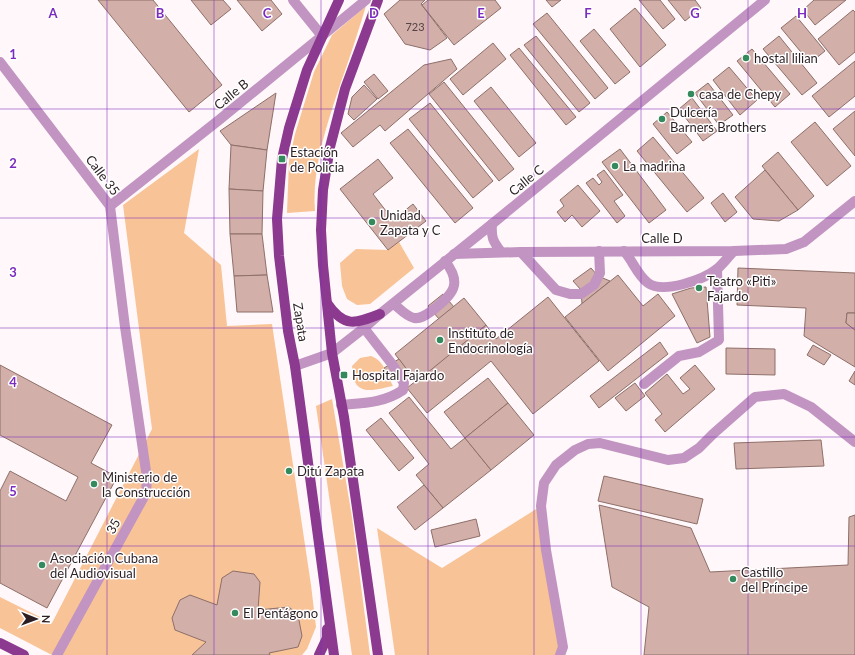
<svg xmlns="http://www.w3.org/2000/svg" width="855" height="655" font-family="Lato,sans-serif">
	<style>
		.green { fill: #f8c396 }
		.building { fill: #d2afa9; stroke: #8e6f69 }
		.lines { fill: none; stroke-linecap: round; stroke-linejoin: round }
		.minor { stroke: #c194c2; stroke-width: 10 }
		.major { stroke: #8b3a8f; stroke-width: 10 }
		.grid { fill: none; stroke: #7b2cbf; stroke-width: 1; stroke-opacity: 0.55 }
		.poi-dot { fill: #348a5d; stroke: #fff; stroke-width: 1.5 }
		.labels { text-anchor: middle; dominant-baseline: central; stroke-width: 3; stroke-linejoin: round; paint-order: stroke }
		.number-label { font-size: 11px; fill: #564344 }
		.poi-label { font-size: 13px; fill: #2c1f23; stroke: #fff; text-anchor: start }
		.street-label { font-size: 13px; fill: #2c1f23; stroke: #fff }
		.grid-label { font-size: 13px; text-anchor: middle; font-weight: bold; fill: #7b2cbf; stroke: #fff; stroke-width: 3; stroke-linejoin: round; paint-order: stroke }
	</style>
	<rect width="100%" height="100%" fill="#fff7f9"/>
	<g class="green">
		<path d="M366,6C358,32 350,57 341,82C327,124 312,167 315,211L287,213L289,161L295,134L314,72L332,35Z"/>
		<polygon points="199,149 184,233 221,265 227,326 272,324 311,585 316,627 307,649 302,655 52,655 0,628 0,597 52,623 152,429 123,205"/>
		<polygon points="399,242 414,268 370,304 357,305 347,299 342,286 340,263 356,249 388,250"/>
		<path d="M371,356C384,361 387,374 393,386C381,388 362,396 355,382C353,377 353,371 352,366L360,358Z"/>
		<polygon points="332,399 352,517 370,655 352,655 316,406"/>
		<polygon points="541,506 560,655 395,655 377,528 442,568"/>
	</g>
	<g class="building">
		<polygon points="98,0 153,0 222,85 189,112"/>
		<polygon points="191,0 223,0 231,9 211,25"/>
		<polygon points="237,0 271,0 282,14 262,31"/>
		<polygon points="400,0 425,0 421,4 447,38 430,50 405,44 384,14"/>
		<polygon points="428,0 495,0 501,8 454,45 422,5"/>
		<polygon points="546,0 561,0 552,7"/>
		<polygon points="639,0 660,0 675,19 663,29"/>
		<polygon points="668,0 695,0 701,8 685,21"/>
		<polygon points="814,0 846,0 815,25 803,10"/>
		<polygon points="635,8 666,45 640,67 610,29"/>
		<polygon points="853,10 855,12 855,52 839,65 818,39"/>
		<polygon points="547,13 608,88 595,99 533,24"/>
		<polygon points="796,16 825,51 810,63 781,28"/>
		<polygon points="594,29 630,72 615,84 580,41"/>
		<polygon points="536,36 590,103 579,112 524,45"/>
		<polygon points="779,36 817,83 802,95 763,49"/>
		<polygon points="493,43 506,59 463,95 450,79"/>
		<polygon points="519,48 576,117 566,125 510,55"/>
		<polygon points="752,49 790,94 775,107 737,61"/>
		<polygon points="451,59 457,69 385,131 380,125 353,147 341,133 424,65"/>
		<polygon points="855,61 855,96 829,117 812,96"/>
		<polygon points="729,67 757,100 740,115 713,80"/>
		<polygon points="374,74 388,91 378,99 364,82"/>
		<polygon points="444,82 514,169 499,181 429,94"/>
		<polygon points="708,83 733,115 719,125 695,93"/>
		<polygon points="364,85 377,99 354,120 348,114 352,97"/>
		<polygon points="491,87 536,143 519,157 474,101"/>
		<polygon points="276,93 267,150 231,145 220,131"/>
		<polygon points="692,98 717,131 703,141 679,109"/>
		<polygon points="430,103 493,181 473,198 409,119"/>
		<polygon points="855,111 855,156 833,129"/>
		<polygon points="667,112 692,142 677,154 653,124"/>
		<polygon points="815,122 851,166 827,186 791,142"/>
		<polygon points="408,129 473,208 455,223 390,143"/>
		<polygon points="653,137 704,198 687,212 637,151"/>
		<polygon points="231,145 267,150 263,191 229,189"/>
		<polygon points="620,149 666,210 649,223 602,162"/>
		<polygon points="778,152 814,196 798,210 762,166"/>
		<polygon points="378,159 393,178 373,194 393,220 413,204 426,221 388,250 340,189"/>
		<polygon points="604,170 623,195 614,201 625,216 617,223 586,183 593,178 599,185 602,182 597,175"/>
		<polygon points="765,170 798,210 779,221 753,219 735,197"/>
		<polygon points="578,185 600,211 582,227 572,215 565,222 557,212 564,206 560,200"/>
		<polygon points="229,189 263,191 262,234 230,234"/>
		<polygon points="723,193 737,212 725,222 711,203"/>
		<polygon points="230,234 262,234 267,275 234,276"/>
		<polygon points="591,268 598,276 610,281 582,304 581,290 573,281"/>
		<polygon points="738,268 855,273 855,313 847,313 846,323 855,330 855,367 804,336 806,308 737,305"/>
		<polygon points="267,275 273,312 237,312 234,276"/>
		<polygon points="618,275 643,306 658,294 675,316 608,371 565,317"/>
		<polygon points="706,287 710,337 697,343 672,294 691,288"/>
		<polygon points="443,294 454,307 439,319 428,306"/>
		<polygon points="548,297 599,361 533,414 491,361 427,413 407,388 486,325 496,339"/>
		<polygon points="464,298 486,325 416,382 395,354"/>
		<polygon points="847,313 855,313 855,330 846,323"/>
		<polygon points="660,342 668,354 599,408 590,396"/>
		<polygon points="813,345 831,355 824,365 807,355"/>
		<polygon points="726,348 775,349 775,375 726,374"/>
		<polygon points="399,359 411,375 388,375 384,368"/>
		<polygon points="0,365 112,425 91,463 117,477 47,608 0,583 0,491 10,471 66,501 78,477 0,435"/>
		<polygon points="695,365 715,389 665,432 655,420 662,414 645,393 667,374 683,394 690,389 680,378"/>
		<polygon points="855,371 855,385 849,381"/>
		<polygon points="488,378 508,403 465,438 444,412"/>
		<polygon points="635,383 645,396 626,411 615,398"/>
		<polygon points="409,397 451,449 465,438 491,470 443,508 416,475 429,464 389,413"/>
		<polygon points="508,403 534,435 491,470 465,438"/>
		<polygon points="381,418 414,458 399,471 366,430"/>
		<polygon points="821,440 824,466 736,469 734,443"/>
		<polygon points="604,476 703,499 697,524 598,501"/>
		<polygon points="424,485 443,508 415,530 397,507"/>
		<polygon points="599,505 691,528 710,572 848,565 849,517 855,515 855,655 644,655 649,607 612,587"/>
		<polygon points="476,519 480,536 435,547 431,530"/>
		<polygon points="233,571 254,574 260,582 258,610 289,607 298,615 302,636 298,647 269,653 270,655 192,655 206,642 175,630 172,618 180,600 190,595 217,605 222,578"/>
	</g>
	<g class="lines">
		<g class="minor">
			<polyline points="293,0 322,36"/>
			<polyline points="0,62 110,206 125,327 147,478 146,493 57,655"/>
			<polyline points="110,206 219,120 366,0"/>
			<path d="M492,224C491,238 493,241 501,252"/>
			<path d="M624,251C633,261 637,275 648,283C663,294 703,280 717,269C723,264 728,257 734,251"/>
			<polyline points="521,252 556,290 570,294 581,294 594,285 600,273 599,251"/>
			<polyline points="454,254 521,252 734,251 786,249 804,242 855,201"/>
			<path d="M394,304C400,309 406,316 414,318C422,319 427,314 433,310C453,294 463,284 445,261"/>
			<polyline points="295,366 332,353 364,328 380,314 492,224 765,0"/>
			<polyline points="644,384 679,356 699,352 719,340 717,269"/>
			<path d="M341,405C363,403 384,403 403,390L404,383L392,364L364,328"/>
			<polyline points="560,655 563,647 546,550 541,506 544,483 556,465 575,450 588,444 600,443 668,460 684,458 699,448 713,434 755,397 784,394 811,407 855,442"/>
		</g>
		<g class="major">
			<polyline points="378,0 345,89 330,147 323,190 321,230 323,265 332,353 344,417 378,655"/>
			<path d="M327,303C344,328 355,324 380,314"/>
			<polyline points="0,643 24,655"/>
			<polyline points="319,655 327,638 327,629"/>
			<polyline points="334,655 295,366 288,331 279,256 277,219 282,159 289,128 307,70 339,0"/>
		</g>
	</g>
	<path class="grid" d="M107,0V655M214,0V655M321,0V655M428,0V655M534,0V655M641,0V655M748,0V655M0,109H855M0,218H855M0,328H855M0,437H855M0,546H855"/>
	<g class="poi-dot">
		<circle cx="746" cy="58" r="4"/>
		<circle cx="691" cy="94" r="4"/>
		<circle cx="662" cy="119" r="4"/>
		<rect x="278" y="155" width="8" height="8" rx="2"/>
		<circle cx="615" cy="166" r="4"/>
		<circle cx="372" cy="222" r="4"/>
		<circle cx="699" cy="288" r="4"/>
		<circle cx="440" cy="340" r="4"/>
		<rect x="340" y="371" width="8" height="8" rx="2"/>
		<circle cx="289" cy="471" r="4"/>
		<circle cx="94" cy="484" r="4"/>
		<circle cx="42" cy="565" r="4"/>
		<circle cx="733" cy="579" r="4"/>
		<circle cx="235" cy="613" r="4"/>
	</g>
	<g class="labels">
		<g class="number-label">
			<text x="415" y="26">723</text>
		</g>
		<g class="poi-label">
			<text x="754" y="58">hostal lilian</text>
			<text x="699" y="94">casa de Chepy</text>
			<text x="670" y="112">Dulcería<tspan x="670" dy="15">Barners Brothers</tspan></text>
			<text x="290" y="152">Estación<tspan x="290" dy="15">de Policia</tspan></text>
			<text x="623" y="166">La madrina</text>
			<text x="380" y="215">Unidad<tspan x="380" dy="15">Zapata y C</tspan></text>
			<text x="707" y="281">Teatro «Piti»<tspan x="707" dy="15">Fajardo</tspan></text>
			<text x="448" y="333">Instituto de<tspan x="448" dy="15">Endocrinología</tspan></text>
			<text x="352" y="375">Hospital Fajardo</text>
			<text x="297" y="471">Ditú Zapata</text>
			<text x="102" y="477">Ministerio de<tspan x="102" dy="15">la Construcción</tspan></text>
			<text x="50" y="558">Asociación Cubana<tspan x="50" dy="15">del Audiovisual</tspan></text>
			<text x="741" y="572">Castillo<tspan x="741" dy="15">del Príncipe</tspan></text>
			<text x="243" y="613">El Pentágono</text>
		</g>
		<g class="street-label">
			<text transform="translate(231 94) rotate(-39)">Calle B</text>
			<text transform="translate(103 175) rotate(53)">Calle 35</text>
			<text transform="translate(526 180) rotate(-39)">Calle C</text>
			<text x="662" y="238">Calle D</text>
			<text transform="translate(301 322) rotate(81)">Zapata</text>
			<text transform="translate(113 526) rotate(-61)">35</text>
		</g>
	</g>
	<g class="grid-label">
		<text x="53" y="18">A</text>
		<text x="160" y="18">B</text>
		<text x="267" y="18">C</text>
		<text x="374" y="18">D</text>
		<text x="481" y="18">E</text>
		<text x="588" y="18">F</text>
		<text x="695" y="18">G</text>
		<text x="802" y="18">H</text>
		<text x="13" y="59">1</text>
		<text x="13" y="168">2</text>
		<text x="13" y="277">3</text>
		<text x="13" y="387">4</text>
		<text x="13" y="496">5</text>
	</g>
	<g transform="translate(36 619) rotate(91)" stroke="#ffffff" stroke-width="3" paint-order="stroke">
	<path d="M0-3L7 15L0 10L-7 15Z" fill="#2c1f23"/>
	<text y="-6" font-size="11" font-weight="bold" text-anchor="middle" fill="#2c1f23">N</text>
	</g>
</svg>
